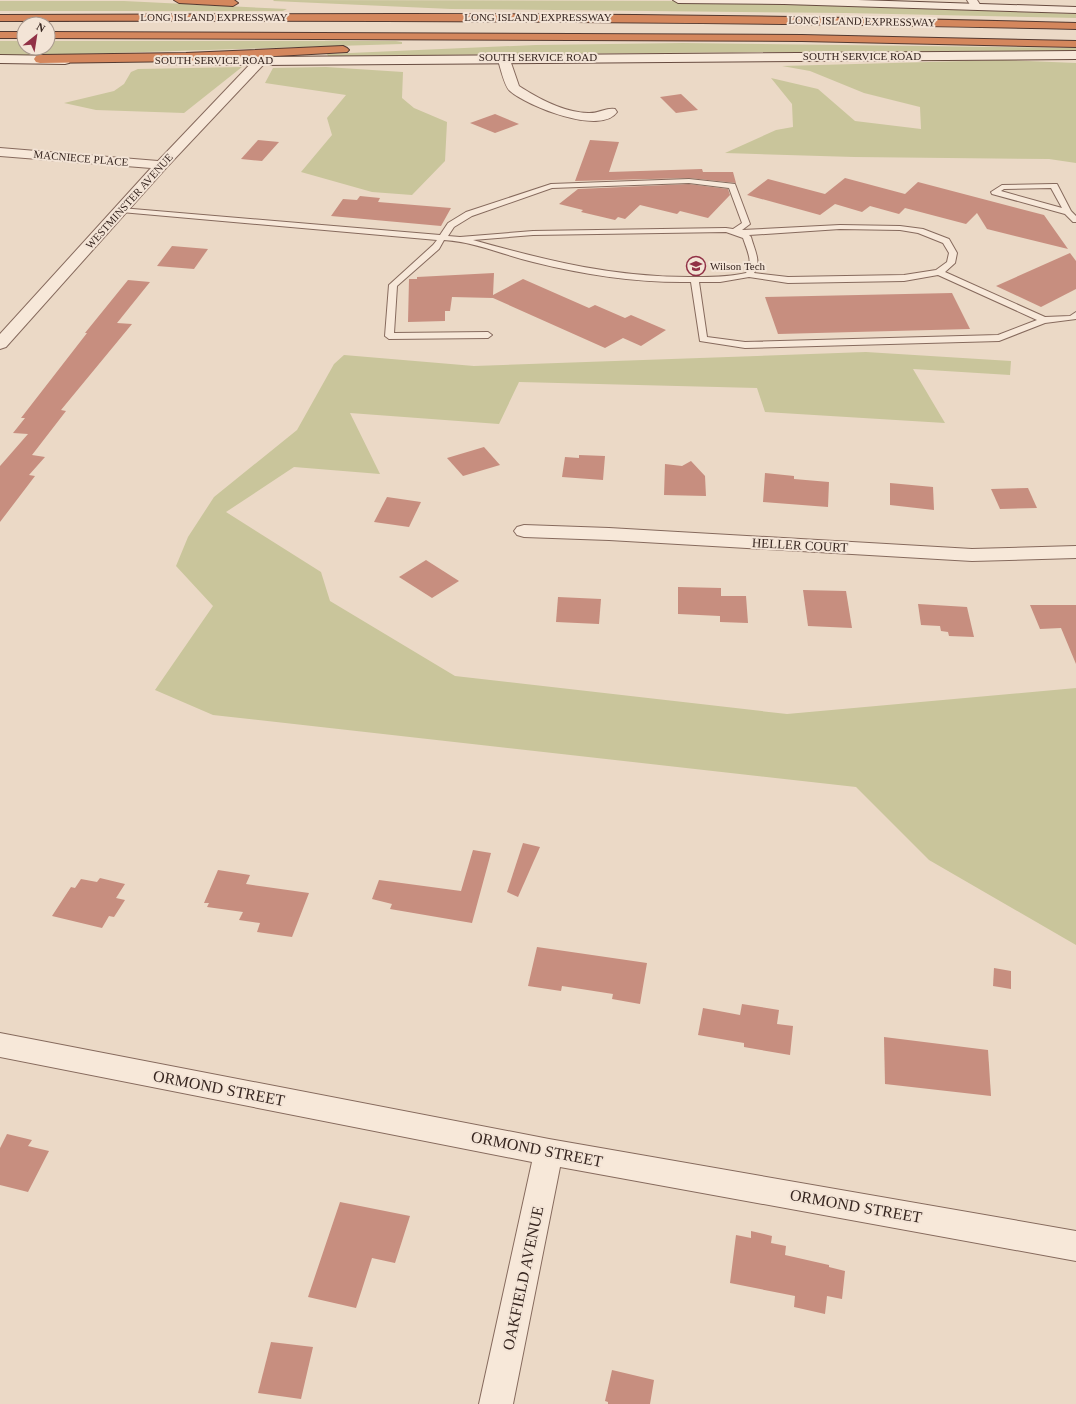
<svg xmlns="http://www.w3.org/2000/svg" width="1076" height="1404" font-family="'Times New Roman',serif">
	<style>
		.green { fill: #c9c59b }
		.building { fill: #c78e7f }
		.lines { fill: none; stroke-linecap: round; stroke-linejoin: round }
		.service-casing { stroke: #866a5d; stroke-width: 2 }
		.minor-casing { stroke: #866a5d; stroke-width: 2 }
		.secondary-casing { stroke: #684c40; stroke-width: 2 }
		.motorway-casing { stroke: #543a31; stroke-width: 2 }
		.service { fill: #f7e8d9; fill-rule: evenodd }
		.minor { fill: #f7e8d9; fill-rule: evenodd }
		.secondary { fill: #f7e8d9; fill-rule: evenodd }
		.motorway { fill: #d4875d; fill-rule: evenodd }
		.labels { text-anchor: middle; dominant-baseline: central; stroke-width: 4; stroke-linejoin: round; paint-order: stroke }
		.far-street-label { font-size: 11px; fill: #372620; stroke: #f3e4d6 }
		.far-poi-label { font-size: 11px; fill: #372620; stroke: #f3e4d6; text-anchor: start }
		.street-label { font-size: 13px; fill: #372620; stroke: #f3e4d6 }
		.near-street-label { font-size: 16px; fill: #372620; stroke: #f3e4d6 }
	</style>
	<rect width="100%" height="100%" fill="#ebd9c6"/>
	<g class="green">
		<polygon points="274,0 680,1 1076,14 1076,18 846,13 451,9 273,1"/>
		<polygon points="0,1 124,1 287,9 283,11 0,11"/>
		<polygon points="0,41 24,41 24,48 48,48 48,41 396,41 402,42 402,44 48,55 0,55"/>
		<polygon points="682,43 1076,48 1076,54 768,52 328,56 327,54 536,45"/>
		<polygon points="1003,60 1076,63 1076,163 1049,159 854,157 725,153 776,130 793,127 792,104 771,78 818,89 855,121 921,129 920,107 864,93 810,71 782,66"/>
		<polygon points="242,67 184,113 96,110 64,103 114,91 124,84 131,72 138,69"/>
		<polygon points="326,67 403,72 402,98 414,108 447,122 445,161 412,195 372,192 301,172 332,135 327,118 346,95 265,83 273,68"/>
		<polygon points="866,352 1011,361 1010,375 913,369 945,423 765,412 757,388 519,382 499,424 350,413 380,474 294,467 226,512 321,572 330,601 455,676 787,714 1076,688 1076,945 929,860 856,787 213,715 155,690 213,606 176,566 188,537 214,497 297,430 334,364 344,355 474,366"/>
	</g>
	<g class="building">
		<polygon points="681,94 698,110 676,113 660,97"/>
		<polygon points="495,114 519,124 495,133 470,123"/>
		<polygon points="258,140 279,142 262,161 241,159"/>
		<polygon points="590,140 619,142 609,172 702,169 703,172 733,172 736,183 689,178 575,181"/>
		<polygon points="845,178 905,194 918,182 1044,215 1068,249 987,229 977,213 966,224 905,208 899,214 870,206 862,212 835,204 820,215 747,195 768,179 825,194"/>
		<polygon points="689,184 728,189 730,195 708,218 680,211 677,214 640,205 625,219 618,217 615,220 581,212 583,210 559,204 578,189"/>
		<polygon points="360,196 380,198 378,202 451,208 441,226 331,216 343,199 357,200"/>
		<polygon points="172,246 208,249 194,269 157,266"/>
		<polygon points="1070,253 1076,261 1076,289 1041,307 996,286"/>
		<polygon points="494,273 493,295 523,279 589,308 595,305 625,318 631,315 666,330 641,346 623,338 605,348 493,298 452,297 450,311 445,311 445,321 408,322 409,279 417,279 417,277"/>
		<polygon points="128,280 150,282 117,323 132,324 61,410 66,411 32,455 45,457 29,475 35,476 0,522 0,466 28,434 13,433 25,418 21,418 87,333 85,333"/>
		<polygon points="952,293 970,329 778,334 765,297"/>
		<polygon points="484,447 500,465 463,476 447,458"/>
		<polygon points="579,455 605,456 603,480 562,477 565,457 579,458"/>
		<polygon points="691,461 705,476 706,496 664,495 665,464 682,466"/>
		<polygon points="765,473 794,476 794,479 829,482 828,507 763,502"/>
		<polygon points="890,483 933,487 934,510 890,505"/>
		<polygon points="1028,488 1037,508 1000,509 991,489"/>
		<polygon points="387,497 421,502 409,527 374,522"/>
		<polygon points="426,560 459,581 432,598 399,577"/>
		<polygon points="678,587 721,588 721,596 746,596 748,623 720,622 720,616 678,614"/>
		<polygon points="803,590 846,591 852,628 808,626"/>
		<polygon points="558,597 601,599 599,624 556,622"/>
		<polygon points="918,604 967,607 974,637 949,636 948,632 941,631 940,626 921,625"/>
		<polygon points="1030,605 1076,605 1076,664 1061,628 1040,629"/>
		<polygon points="523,843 540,847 518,897 507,892"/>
		<polygon points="473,850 491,853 472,923 390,909 392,904 372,899 379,880 461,891"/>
		<polygon points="218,870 250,875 246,884 309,893 292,937 257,932 260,923 239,920 243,912 207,907 209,903 204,903"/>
		<polygon points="100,878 125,884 116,898 125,900 114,917 109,916 102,928 52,916 71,887 75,888 81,879 97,882"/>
		<polygon points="537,947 647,963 640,1004 612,999 613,994 562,986 561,991 528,986"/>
		<polygon points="994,968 1011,971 1011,989 993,986"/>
		<polygon points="742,1004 779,1010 777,1024 793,1026 790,1055 744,1047 744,1043 698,1035 703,1008 740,1015"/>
		<polygon points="884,1037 988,1050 991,1096 885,1084"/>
		<polygon points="7,1134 32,1140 28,1146 49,1151 28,1192 0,1185 0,1148"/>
		<polygon points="340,1202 410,1216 395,1263 372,1258 356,1308 308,1297"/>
		<polygon points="751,1231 772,1236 771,1243 786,1246 785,1255 829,1265 829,1267 845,1271 842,1299 827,1296 825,1314 794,1307 795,1296 730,1283 736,1235 751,1238"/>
		<polygon points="271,1342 313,1347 301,1399 258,1393"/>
		<polygon points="612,1370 654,1380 650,1404 608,1404 608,1402 605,1401"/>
	</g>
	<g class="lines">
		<g class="service-casing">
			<g id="service">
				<path d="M689,179L735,184L750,224L742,230L840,225L900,226L923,229L949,239L957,253L955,263L945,272L1045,317L1070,316L1076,312V319L1045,323L999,341L745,348L700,341L691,282C638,283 585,275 533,262C504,255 475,242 444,240L439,249L397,286L394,333L488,332L492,335L488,338L389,339L385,336L389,285L433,245L437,240L121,212L117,210L121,208L440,235L448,223L466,212L551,184ZM689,183L729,188L742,223L733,229L726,228L533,231L460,237L448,236L454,227L472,216L552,188ZM840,229L900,230L918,233L943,243L949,253L947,262L936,270L904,275L788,277L754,273C762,262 754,249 751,237L749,235ZM726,232L743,238C747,250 754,263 746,273C729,277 712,277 695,277C616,278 548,261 473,240L533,235ZM938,275L1037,320L998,335L745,342L707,337L699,282H720L749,277L788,283L904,281Z"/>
				<path d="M1054,184H1057L1071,211L1076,216V222H1073L1065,214L992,194L991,192L1002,185ZM1051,188L1062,208L1001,191L1004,189Z"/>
			</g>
		</g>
		<g class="minor-casing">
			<g id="minor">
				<polygon points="967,0 977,0 981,6 980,8 972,8"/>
				<path d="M503,53L507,54L509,57L519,86C539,99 563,112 588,113C598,114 606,107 615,109L617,112C601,136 527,106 510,91C504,86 500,65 497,57L499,54Z"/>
				<polygon points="260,57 264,58 266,61 264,64 166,168 6,347 0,349 0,334 151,168 0,156 0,148 158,161 256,58"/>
				<polygon points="524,525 609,528 972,549 1076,546 1076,558 972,561 609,540 524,537 517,535 514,531 517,527"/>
				<polygon points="0,1033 549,1139 1076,1231 1076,1261 560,1167 513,1404 479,1404 532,1162 0,1057"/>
			</g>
		</g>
		<g class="secondary-casing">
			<g id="secondary">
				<polygon points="673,0 858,0 1076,7 1076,13 784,4 678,3"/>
				<polygon points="1076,51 1076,59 260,65 165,64 161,63 159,60 161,57 165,56 260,57"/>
				<polygon points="0,55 65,56 69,57 71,60 69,63 65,64 0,63"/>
			</g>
		</g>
		<g class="motorway-casing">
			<g id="motorway">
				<polygon points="174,0 234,0 238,3 233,6 179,3"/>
				<path d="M404,14C628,14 852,17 1076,23V29C717,21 359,20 0,21V15Z"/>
				<rect x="0" y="32" width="24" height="6"/>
				<polygon points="48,32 802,35 1076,41 1076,47 802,41 48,38"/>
				<polygon points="343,46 347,48 349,50 347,52 186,61 40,63 36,62 34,59 36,56 40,55 186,53"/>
			</g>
		</g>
		<use href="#service" class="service"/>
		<use href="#minor" class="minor"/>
		<use href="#secondary" class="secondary"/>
		<use href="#motorway" class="motorway"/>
	</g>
	<defs>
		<g id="school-ring" transform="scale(1)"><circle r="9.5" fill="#f3e4d6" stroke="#913146" stroke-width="1.5"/><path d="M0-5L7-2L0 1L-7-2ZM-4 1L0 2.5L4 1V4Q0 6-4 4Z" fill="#913146"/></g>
	</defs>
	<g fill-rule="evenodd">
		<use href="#school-ring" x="696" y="266"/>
	</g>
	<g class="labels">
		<g class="far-street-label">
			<text x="214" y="17">LONG ISLAND EXPRESSWAY</text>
			<text x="538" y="17">LONG ISLAND EXPRESSWAY</text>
			<text transform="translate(862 21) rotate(1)">LONG ISLAND EXPRESSWAY</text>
			<text x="862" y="56">SOUTH SERVICE ROAD</text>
			<text x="538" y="57">SOUTH SERVICE ROAD</text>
			<text x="214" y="60">SOUTH SERVICE ROAD</text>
			<text transform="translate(81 158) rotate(5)">MACNIECE PLACE</text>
			<text transform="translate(129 201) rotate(-48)">WESTMINSTER AVENUE</text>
		</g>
		<g class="far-poi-label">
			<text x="710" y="266">Wilson Tech</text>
		</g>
		<g class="street-label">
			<text transform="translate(800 545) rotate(3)">HELLER COURT</text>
		</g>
		<g class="near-street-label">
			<text transform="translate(219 1088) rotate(11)">ORMOND STREET</text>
			<text transform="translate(537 1149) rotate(11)">ORMOND STREET</text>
			<text transform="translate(856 1206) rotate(10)">ORMOND STREET</text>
			<text transform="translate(523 1278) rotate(-78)">OAKFIELD AVENUE</text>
		</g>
	</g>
	<g transform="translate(36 36) rotate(30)"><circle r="19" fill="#f3e4d6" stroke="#a8988d"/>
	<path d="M0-3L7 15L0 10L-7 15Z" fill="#913146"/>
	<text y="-6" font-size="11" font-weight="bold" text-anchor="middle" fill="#372620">N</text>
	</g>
</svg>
